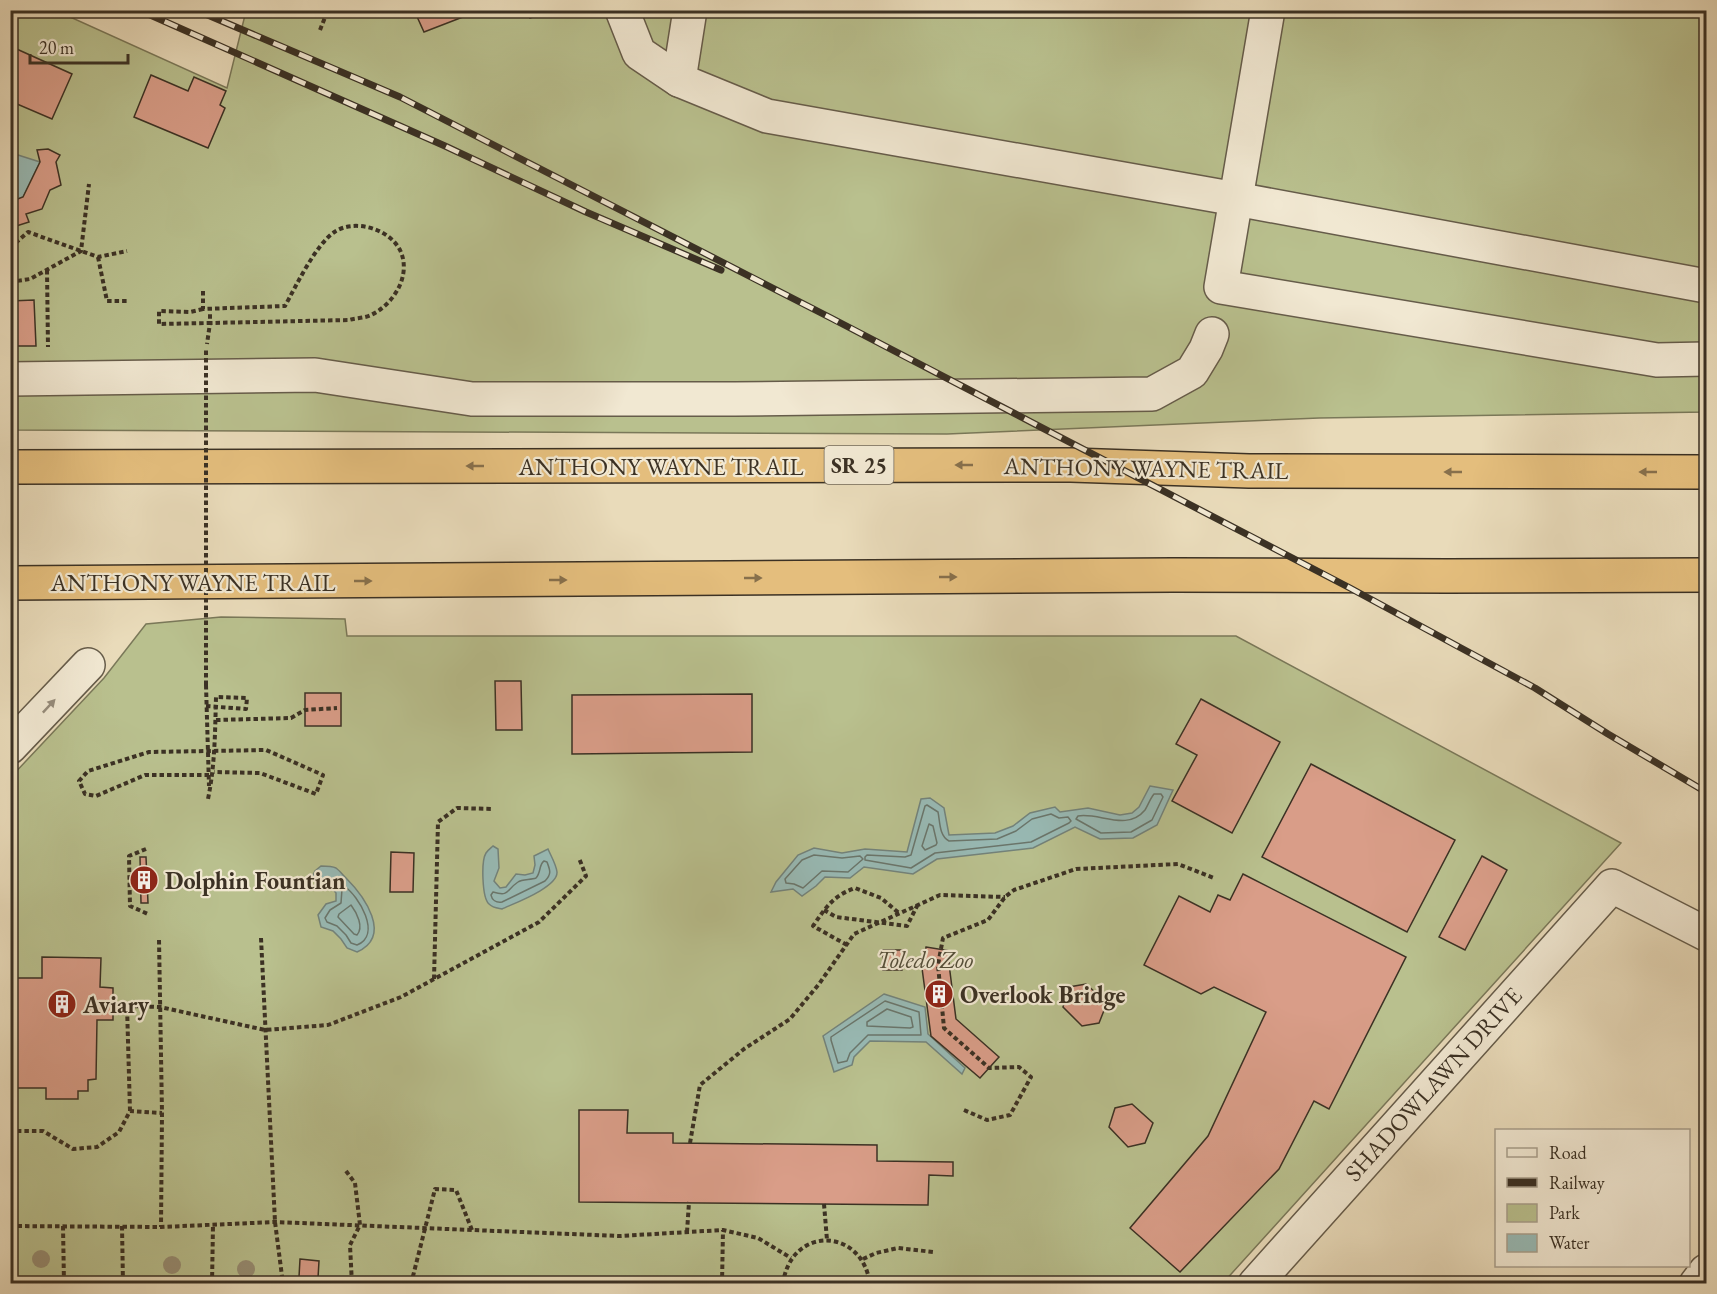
<svg xmlns="http://www.w3.org/2000/svg" width="1717" height="1294" font-family="'EB Garamond',serif">
	<style>
		.green { fill: #b9c08e; stroke: #7a7859; stroke-width: 1.5 }
		.water { fill: #98bab5; stroke: #73837b; stroke-width: 1.5 }
		.lines { fill: none; stroke-linecap: round; stroke-linejoin: round }
		.shore { stroke: #6a766c; stroke-width: 1.5 }
		.building { fill: #d99d88; stroke: #3b3124; stroke-width: 1.5 }
		.minor-casing { stroke: #665c4a; stroke-width: 36 }
		.highway-casing { stroke: #3b3124; stroke-width: 36 }
		.path { stroke: #3b3124; stroke-width: 4; stroke-dasharray: 4.5 3; stroke-linecap: butt }
		.minor { stroke: #f1e8d2; stroke-width: 33 }
		.highway { stroke: #e4be7d; stroke-width: 33 }
		.rail-casing { stroke: #3b3124; stroke-width: 7 }
		.rail { stroke: #f1e8d2; stroke-width: 4.5; stroke-dasharray: 14; stroke-linecap: butt }
		.path-bridge { stroke: #3b3124; stroke-width: 4; stroke-dasharray: 4.5 3; stroke-linecap: butt }
		.tree { fill: #978d73 }
		.oneway { fill: #87704c }
		.oneway2 { fill: #968c7b }
		.labels { text-anchor: middle; dominant-baseline: central; stroke-width: 4.5; stroke-linejoin: round; paint-order: stroke }
		.shield { fill: #f1e8d2; stroke: #726858; stroke-width: 1.5 }
		.shield-label { font-size: 22px; font-weight: bold; fill: #3b3124 }
		.street-label { font-size: 24px; fill: #3b3124; stroke: #f1e8d2 }
		.poi-label { font-size: 24px; font-weight: bold; fill: #3b3124; stroke: #f1e8d2; text-anchor: start }
		.park-label { font-size: 24px; font-style: italic; fill: #544e39; stroke: #f1e8d2 }
	</style>
	<rect width="100%" height="100%" fill="#e9dbba"/>
	<filter id="stains"><feTurbulence type="fractalNoise" baseFrequency=".00333" numOctaves="4"/><feColorMatrix values="0 0 0 0 .2 0 0 0 0 .09 0 0 0 0 .02 0 0 0 .5 -.17"/></filter>
	<radialGradient id="worn" r=".72"><stop offset=".6" stop-color="#630" stop-opacity="0"/><stop offset="1" stop-color="#630" stop-opacity=".3"/></radialGradient>
	<g class="green">
		<polygon points="11,11 57,11 227,88 246,11 1706,11 1706,412 1319,418 947,434 11,430"/>
		<polygon points="221,617 345,619 347,636 1236,636 1621,843 1223,1283 11,1284 10,778 104,678 146,624"/>
	</g>
	<g class="water">
		<polygon points="18,155 40,162 23,197 11,202 11,163"/>
		<polygon points="1150,786 1173,790 1157,825 1133,838 1100,839 1075,827 1033,848 937,859 913,874 864,867 850,878 825,877 816,886 802,896 793,889 771,892 776,882 798,855 814,848 842,853 865,849 907,852 921,799 930,798 944,808 949,835 995,833 1013,826 1030,813 1055,807 1060,812 1088,808 1120,815 1132,813 1139,807"/>
		<path d="M493,846L498,849L499,868L494,881L500,888L506,887L516,874L525,875L533,873L535,865L534,856L548,849C551,856 556,864 557,872C558,887 515,903 502,909C497,908 493,908 489,904C482,898 481,861 486,853C488,850 491,848 493,846Z"/>
		<path d="M321,866C325,866 332,866 336,868C339,870 343,875 346,878C364,896 393,936 357,952L347,948L341,939L333,931L321,927L318,915L326,904L336,901V893L331,887L312,877L315,871Z"/>
		<polygon points="884,994 925,1007 928,1034 965,1068 962,1074 926,1042 870,1041 854,1057 852,1065 834,1072 823,1036"/>
	</g>
	<g class="lines">
		<g class="shore">
			<path d="M1154,794H1161L1163,797L1152,820L1131,832L1101,833L1076,819L1078,816C1099,812 1127,832 1145,810C1148,805 1150,799 1154,794Z"/>
			<path d="M927,805L938,812C940,821 939,836 949,841L997,839L1016,831L1032,819L1051,814L1059,818L1068,817L1071,821L1069,823L1031,842L935,853L911,868L865,860V857L867,855L905,857L911,855L925,806Z"/>
			<polygon points="929,824 933,826 937,843 936,845 925,850 922,846"/>
			<polygon points="814,855 842,858 860,856 863,859 848,872 822,871 803,888 794,884 786,883 785,879 802,860"/>
			<path d="M544,861L547,862C550,870 552,874 545,881L502,902C496,903 492,900 491,895L493,892C510,897 506,890 518,882C522,879 531,880 536,878C541,873 539,864 544,861Z"/>
			<path d="M344,886C359,896 382,935 357,945L351,943L346,935L337,926L327,922L325,918L330,910L341,903L342,889Z"/>
			<path d="M351,905C357,913 364,927 357,935L354,934L338,917L339,914Z"/>
			<polygon points="885,1001 919,1012 921,1035 868,1035 850,1053 847,1061 838,1063 831,1040 831,1037"/>
			<polygon points="887,1009 911,1017 913,1027 910,1028 867,1026 867,1022"/>
		</g>
	</g>
	<g class="building">
		<polygon points="414,10 481,10 424,32"/>
		<polygon points="527,10 553,10 530,18"/>
		<polygon points="10,46 72,74 52,119 10,101"/>
		<polygon points="151,75 188,91 194,77 226,91 220,105 225,108 208,148 134,117"/>
		<polygon points="48,149 60,155 56,162 61,185 50,190 42,209 26,214 29,222 10,228 10,202 23,197 40,162 37,150"/>
		<polygon points="34,300 36,346 10,346 10,301"/>
		<polygon points="495,681 521,681 522,730 496,730"/>
		<rect x="305" y="693" width="36" height="33"/>
		<polygon points="752,694 752,752 572,754 572,695"/>
		<polygon points="1201,699 1280,742 1232,833 1172,801 1197,755 1176,744"/>
		<polygon points="1311,764 1455,840 1407,932 1262,857"/>
		<polygon points="391,852 414,853 413,892 390,892"/>
		<polygon points="1482,856 1507,870 1465,950 1439,937"/>
		<polygon points="140,857 146,857 148,903 141,903"/>
		<polygon points="1243,874 1406,957 1329,1109 1314,1101 1279,1169 1180,1272 1130,1228 1208,1136 1266,1012 1214,987 1201,994 1144,965 1179,896 1210,912 1218,895 1230,900"/>
		<polygon points="10,926 17,926 17,978 42,978 42,957 101,958 100,987 113,988 113,1020 97,1020 96,1079 88,1080 88,1091 78,1091 78,1099 46,1099 46,1088 10,1088"/>
		<polygon points="926,947 951,951 949,964 956,1019 999,1057 980,1078 931,1036 922,968"/>
		<rect x="883" y="950" width="19" height="20"/>
		<polygon points="1086,984 1107,1003 1099,1023 1082,1026 1063,1007 1069,987"/>
		<polygon points="1132,1104 1153,1123 1145,1143 1128,1147 1109,1127 1115,1108"/>
		<polygon points="579,1110 628,1110 627,1133 673,1133 673,1143 877,1145 877,1161 953,1162 953,1176 929,1175 928,1205 579,1202"/>
		<polygon points="300,1259 319,1261 318,1278 299,1277"/>
	</g>
	<g class="lines">
		<g class="minor-casing">
			<g id="minor">
				<polyline points="622,10 639,53 679,80"/>
				<polyline points="690,10 679,80 767,116 1236,199 1706,286"/>
				<polyline points="1268,10 1221,287 1657,360 1706,359"/>
				<polyline points="10,379 315,375 472,399 735,399 1152,394 1192,372 1206,349 1212,334"/>
				<polyline points="10,747 88,665"/>
				<polyline points="1255,1284 1612,886 1706,934"/>
				<polyline points="1696,1284 1706,1271"/>
			</g>
		</g>
		<g class="highway-casing">
			<g id="highway">
				<polyline points="10,467 1071,465 1249,471 1706,472"/>
				<polyline points="10,583 1173,575 1447,576 1706,575"/>
			</g>
		</g>
		<g class="path">
			<polyline points="320,30 328,10"/>
			<polyline points="10,248 28,232 98,257 127,251"/>
			<polyline points="98,257 107,301 128,301"/>
			<polyline points="47,270 48,347"/>
			<polyline points="10,282 30,279 81,251 89,184"/>
			<path d="M203,291V309L285,306C296,286 317,242 336,231C356,219 389,229 400,250C412,275 394,304 371,315C365,318 356,318 349,320L210,323L207,344"/>
			<polyline points="203,309 190,312 159,311 159,324 210,323 210,313"/>
			<polyline points="206,685 209,786"/>
			<path d="M206,706L246,709L247,698L216,697C215,733 215,765 208,799"/>
			<polyline points="216,720 291,718 305,710 337,708"/>
			<polyline points="146,849 129,856 130,906 148,914"/>
			<polyline points="824,910 836,917 907,926 917,906"/>
			<polyline points="261,938 275,1222 283,1284"/>
			<polyline points="159,940 162,1113 161,1227"/>
			<path d="M847,945L813,926C826,907 833,896 855,888L881,898L900,914"/>
			<polyline points="434,979 438,822 457,808 493,809"/>
			<polyline points="964,1110 987,1120 1010,1115 1031,1077 1019,1067 989,1068 944,1028 938,965 943,938 988,920 1005,897 1014,890 1076,869 1178,864 1214,878"/>
			<polyline points="130,1111 127,1006 160,1007 265,1030 328,1025 401,997 539,922 586,876 579,858"/>
			<polyline points="10,1133 13,1131 43,1131 73,1149 97,1147 119,1132 130,1111 162,1113"/>
			<polyline points="690,1143 700,1085 744,1049 790,1019 819,984 854,934 940,895 1005,897"/>
			<polyline points="346,1171 355,1183 360,1225 350,1245 352,1284"/>
			<polyline points="824,1204 827,1240"/>
			<polyline points="10,1226 161,1227 275,1222 620,1236 723,1230 758,1238 791,1258"/>
			<polyline points="63,1226 64,1284"/>
			<polyline points="122,1226 123,1284"/>
			<polyline points="687,1232 689,1202"/>
			<polyline points="863,1259 876,1253 898,1248 933,1252"/>
			<polyline points="212,1284 213,1225"/>
			<polyline points="411,1284 435,1189 456,1190 472,1230"/>
			<polyline points="722,1284 723,1230"/>
			<path d="M783,1284C790,1226 862,1226 870,1284"/>
		</g>
		<use href="#minor" class="minor"/>
		<use href="#highway" class="highway"/>
		<g class="rail-casing">
			<g id="rail">
				<polyline points="139,10 445,146 586,212 721,270"/>
				<polyline points="196,10 400,97 831,318 1350,588 1535,688 1608,734 1706,792"/>
			</g>
		</g>
		<use href="#rail" class="rail"/>
		<g class="path-bridge">
			<polyline points="206,685 206,350"/>
			<polyline points="209,775 145,775 96,796 85,794 79,781 88,771 149,752 266,750 323,775 316,794 260,773 214,772"/>
		</g>
	</g>
	<g class="tree">
		<circle cx="41" cy="1259" r="9"/>
		<circle cx="172" cy="1265" r="9"/>
		<circle cx="246" cy="1269" r="9"/>
	</g>
	<defs><path id="oneway-solid" d="M-6-.8H1V-3.2L6.5 0L1 3.2V.8H-6Z" transform="scale(1.5)"/></defs>
	<g class="oneway">
		<use href="#oneway-solid" transform="translate(964 465) rotate(180)"/>
		<use href="#oneway-solid" transform="translate(475 466) rotate(180)"/>
		<use href="#oneway-solid" transform="translate(1453 472) rotate(-180)"/>
		<use href="#oneway-solid" transform="translate(1648 472) rotate(-180)"/>
		<use href="#oneway-solid" transform="translate(948 577)"/>
		<use href="#oneway-solid" transform="translate(753 578)"/>
		<use href="#oneway-solid" transform="translate(558 580)"/>
		<use href="#oneway-solid" transform="translate(363 581)"/>
	</g>
	<use class="oneway2" href="#oneway-solid" transform="translate(49 706) rotate(-47)"/>
	<defs>
		<g id="building-disc" transform="scale(1.5)"><circle r="9.5" fill="#8f2418" stroke="#f1e8d2"/><path d="M-4-6H4V6H1V3H-1V6H-4ZM-2.5-4.3h1.7v1.8h-1.7ZM.8-4.3h1.7v1.8H.8ZM-2.5-1h1.7V.8h-1.7ZM.8-1h1.7V.8H.8Z" fill="#fff"/></g>
	</defs>
	<g fill-rule="evenodd">
		<use href="#building-disc" x="144" y="880"/>
		<use href="#building-disc" x="939" y="994"/>
		<use href="#building-disc" x="62" y="1004"/>
	</g>
	<g class="labels">
		<rect class="shield" x="824.5" y="446" width="69" height="38" rx="4.5"/>
		<g class="shield-label">
			<text x="859" y="465">SR 25</text>
		</g>
		<g class="street-label">
			<text x="661" y="466">ANTHONY WAYNE TRAIL</text>
			<text transform="translate(1146 468) rotate(1)">ANTHONY WAYNE TRAIL</text>
			<text x="193" y="582">ANTHONY WAYNE TRAIL</text>
			<text transform="translate(1433 1084) rotate(-48)">SHADOWLAWN DRIVE</text>
		</g>
		<g class="poi-label">
			<text x="165" y="880">Dolphin Fountian</text>
			<text x="960" y="994">Overlook Bridge</text>
			<text x="83" y="1004">Aviary</text>
		</g>
		<g class="park-label">
			<text x="925" y="959">Toledo Zoo</text>
		</g>
	</g>
	<rect width="1717" height="1294" fill="none" stroke="#e9dbba" stroke-width="36"/>
	<rect x="12" y="12" width="1693" height="1270" fill="none" stroke="#3b3124" stroke-width="3"/>
	<rect x="18" y="18" width="1681" height="1258" fill="none" stroke="#3b3124" stroke-width="1.5"/>
	<rect x="1495" y="1129" width="195" height="138" fill="#f1e8d2" stroke="#a89f8c" stroke-width="1.5"/>
	<rect x="1507" y="1148" width="30" height="9" fill="#f1e8d2" stroke="#a89f8c" stroke-width="1.5"/>
	<text x="1549" y="1159" font-size="18" fill="#3b3124">Road</text>
	<rect x="1507" y="1178" width="30" height="9" fill="#3b3124" stroke="#a89f8c" stroke-width="1.5"/>
	<text x="1549" y="1189" font-size="18" fill="#3b3124">Railway</text>
	<rect x="1507" y="1204" width="30" height="18" fill="#b9c08e" stroke="#a89f8c" stroke-width="1.5"/>
	<text x="1549" y="1219" font-size="18" fill="#3b3124">Park</text>
	<rect x="1507" y="1234" width="30" height="18" fill="#98bab5" stroke="#a89f8c" stroke-width="1.5"/>
	<text x="1549" y="1249" font-size="18" fill="#3b3124">Water</text>
	<path d="M30 54v9h98v-9" fill="none" stroke="#3b3124" stroke-width="3"/>
	<text x="39" y="54" font-size="18" fill="#3b3124" stroke="#f1e8d2" stroke-width="4.5" paint-order="stroke">20 m</text>
	<rect width="100%" height="100%" filter="url(#stains)"/>
	<rect width="100%" height="100%" fill="url(#worn)"/>
</svg>
